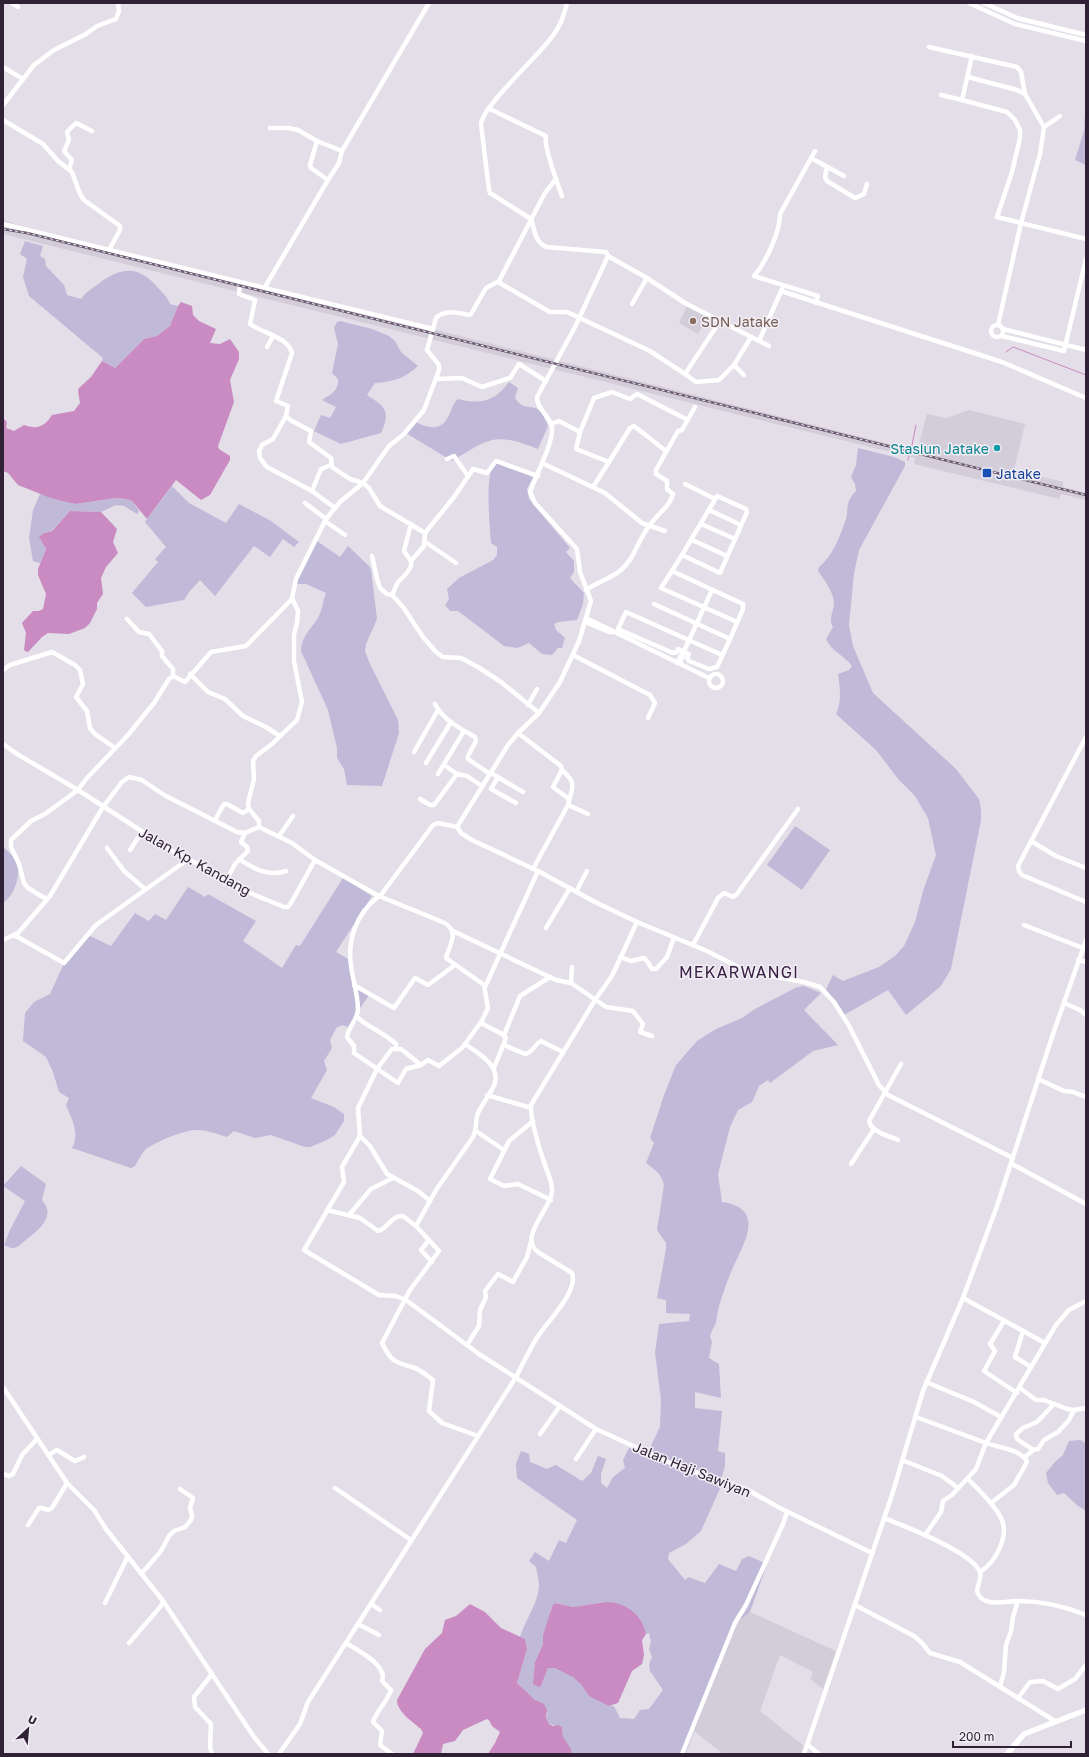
<svg xmlns="http://www.w3.org/2000/svg" width="1089" height="1757" font-family="'Golos Text',sans-serif">
	<style>
		.built { fill: #d2cdd8 }
		.green { fill: #c0b9d8; fill-rule: evenodd }
		.water { fill: #c98bc1 }
		.lines { fill: none; stroke-linecap: round; stroke-linejoin: round }
		.stream { stroke: #c98bc1; stroke-width: 1 }
		.minor { stroke: #fff; stroke-width: 4.5 }
		.tertiary { stroke: #fff; stroke-width: 5.5 }
		.rail-casing { stroke: #6b5b72; stroke-width: 2.5 }
		.rail { stroke: #f1eef5; stroke-width: 1; stroke-dasharray: 3; stroke-linecap: butt }
		.education-dot { fill: #8d6e63; stroke: #f1eef5; stroke-width: 1.5 }
		.culture-dot { fill: #0f9aa8; stroke: #f1eef5; stroke-width: 1.5 }
		.transit-dot { fill: #1a4fb4; stroke: #f1eef5; stroke-width: 1.5 }
		.labels { text-anchor: middle; dominant-baseline: central; stroke-width: 3; stroke-linejoin: round; paint-order: stroke }
		.education-label { font-size: 14px; fill: #785e54; stroke: #f1eef5; text-anchor: start }
		.culture-label { font-size: 14px; fill: #0d838f; stroke: #f1eef5; text-anchor: end }
		.transit-label { font-size: 14px; fill: #164399; stroke: #f1eef5; text-anchor: start }
		.street-label { font-size: 14px; fill: #302136; stroke: #f1eef5 }
		.quarter-label { font-size: 16px; letter-spacing: 1px; fill: #3b2046; stroke: #f1eef5 }
	</style>
	<rect width="100%" height="100%" fill="#e3dee8"/>
	<g class="built">
		<polygon points="3,220 33,230 150,258 917,451 927,414 946,418 969,410 1025,424 1014,470 1063,482 1063,487 1086,493 1086,500 1061,494 1059,499 914,464 915,458 3,234"/>
		<polygon points="687,306 708,318 698,334 679,323"/>
		<polygon points="750,1612 836,1651 823,1689 810,1679 813,1672 780,1655 760,1711 804,1746 801,1754 723,1754 694,1731 738,1622"/>
	</g>
	<g class="green">
		<polygon points="1086,93 1086,165 1075,160 1084,131"/>
		<path d="M25,241L43,246L40,256L45,259L46,266L64,285L67,295L81,299C86,292 90,290 97,285C121,266 139,265 159,289C163,293 168,298 170,304L178,306L170,326L157,336L144,339L115,368L102,361L103,358L29,296L23,277L27,259L20,254Z"/>
		<path d="M340,321L372,329L389,336L395,341L401,352L418,366C405,378 393,382 375,383L367,395C370,398 374,399 377,402C390,410 386,422 381,433L341,444L314,431L321,415L330,418L336,407L322,400C331,394 339,391 338,379L332,373L338,344L334,328L337,322Z"/>
		<path d="M509,382L518,388L515,397C520,408 527,406 536,408L542,413L548,426L538,449C494,432 490,438 452,461L406,433L416,422C426,428 440,431 447,419C451,412 452,404 458,399C481,405 495,401 509,382Z"/>
		<path d="M858,448L894,457L905,462V466L859,550L854,573L849,625L853,646L873,693L956,769L979,799L981,810V820L951,969L941,986L906,1015L888,990L844,1015L826,989L833,975L843,981L879,967L895,956L904,946L915,922L923,891L936,855L928,818L915,796L899,780L876,750L836,714C842,700 840,689 838,674L849,670L852,666C845,656 831,651 826,639L833,627C828,618 834,612 834,602C833,591 824,580 818,571L819,567C833,556 840,536 846,519C849,506 845,502 856,491L855,484L851,477L856,465Z"/>
		<path d="M495,462L533,477L527,489L529,499L570,548L566,552L574,561V572L570,578L584,593L583,604L577,620L558,622L554,624L556,630L565,638L562,648H558L552,655L542,654L529,643L517,648L504,646L458,611H450L445,605L449,599L447,589L459,578L493,560L497,555V547L491,543C490,525 484,475 495,462Z"/>
		<polygon points="172,486 189,503 226,523 239,504 271,521 299,542 294,547 283,539 270,557 254,546 215,596 200,580 189,592 184,600 146,607 132,593 158,562 155,559 166,547 145,522"/>
		<polygon points="40,494 75,504 117,498 126,499 132,501 139,511 137,514 124,506 116,505 101,512 70,511 51,531 44,533 40,539 46,549 40,563 33,561 29,538 33,510"/>
		<path d="M314,539L340,557L348,546L369,566L371,570L377,619L366,644L365,651L369,662L398,720L399,733L382,786L347,785L344,769L337,758V748L328,710L301,651C301,637 311,629 318,618C322,611 323,601 326,593L306,584H295Z"/>
		<polygon points="795,826 830,850 802,890 767,865"/>
		<path d="M3,846C7,852 15,856 17,863C21,876 14,896 3,903Z"/>
		<path d="M343,878L372,896L336,952L350,960L355,984L369,995L359,1010V1019L351,1029L343,1025L337,1027L330,1040L332,1048L324,1061L327,1070L311,1098L334,1107L344,1114V1121L335,1135L325,1141L310,1147H305L271,1135L255,1138L234,1131L227,1137C217,1134 208,1130 197,1130C186,1129 152,1143 145,1150C141,1154 138,1161 135,1166L131,1168L72,1148C80,1133 72,1120 66,1105L69,1098L59,1092L53,1072L46,1057L23,1041L25,1013L34,1002L50,994L66,959L88,935L111,946L135,913L149,921L155,914L166,920L188,887L205,897L208,894L256,921L243,941L282,968L296,945L300,946Z"/>
		<path d="M804,986L821,993L804,1010L838,1045L813,1051L770,1083L768,1080L759,1086L752,1102L738,1110L730,1127L718,1174L722,1202C771,1209 739,1250 729,1277C725,1287 721,1299 718,1310C717,1314 717,1320 715,1325C713,1329 711,1332 710,1336L712,1342L709,1358L719,1364L721,1398L695,1392V1408L722,1411L718,1451L725,1453V1466L721,1480L672,1463L649,1450L660,1427L661,1400L655,1352L659,1324L689,1321L690,1314L666,1313V1300L657,1298L666,1249V1243L657,1230L664,1185C662,1174 654,1169 646,1163L654,1143L650,1138L664,1095L676,1065L697,1041L716,1029L742,1018L755,1009L797,987Z"/>
		<path d="M21,1166L46,1184L42,1200C57,1217 38,1230 26,1240C23,1242 18,1248 13,1248C10,1248 7,1246 4,1245L10,1230L25,1201L3,1186Z"/>
		<polygon points="1080,1440 1086,1443 1086,1511 1077,1505 1064,1493 1057,1495 1048,1483 1046,1473 1055,1462 1063,1455 1069,1441"/>
		<path d="M629,1448L648,1454L673,1467L722,1484L701,1531L686,1544L669,1553L668,1559L685,1580L688,1577L705,1583L719,1564L736,1571L742,1559L749,1556L767,1564L750,1612L738,1622L685,1754H590L588,1753L587,1754H572V1752L563,1737L562,1727L549,1724L546,1718L548,1713L517,1683L527,1649L525,1639L520,1637C525,1620 538,1604 539,1586C539,1580 537,1573 536,1567L529,1561L535,1552L549,1561L559,1540L566,1543L577,1520L517,1478L516,1464L521,1451L529,1454L530,1462L547,1469L556,1465L582,1481L591,1473L598,1456L606,1459L601,1474V1483L607,1488L613,1477L625,1468L623,1460ZM606,1602C626,1604 641,1613 646,1634L649,1633L651,1642L649,1649L652,1657L649,1665L650,1671L663,1690L649,1709L640,1710L634,1719L620,1718L614,1706H609C596,1696 565,1664 548,1668L541,1686L535,1662L543,1644V1635L548,1623L551,1609L556,1603L573,1607Z"/>
	</g>
	<g class="water">
		<path d="M181,302L192,306L193,315L199,321L216,329L210,343L220,344L230,339L239,352V359L230,380L234,402L218,446L219,449L230,456V460L210,495L201,500L176,480L147,519L132,501L126,499L116,498L75,504L62,501L48,497L18,485L8,473L3,471V418L7,422L6,428L14,431L24,425C38,430 45,426 52,415L74,411L80,403L78,391L79,388L91,377L102,361L115,368L144,339L157,336L170,326L178,306Z"/>
		<polygon points="70,511 101,512 117,529 113,542 118,553 106,567 101,578 103,594 97,603 97,609 90,623 85,628 69,634 48,633 42,637 29,651 27,652 24,650 26,633 22,623 33,611 39,611 43,609 46,594 38,575 38,569 46,549 39,537 44,533 52,531"/>
		<path d="M606,1602C625,1602 642,1614 646,1634L642,1640L644,1655L642,1664L632,1671L618,1703L609,1706L589,1696L581,1684L573,1677L555,1668H548L541,1686L539,1687L533,1684L535,1662L543,1644V1635L552,1607L555,1603L573,1607Z"/>
		<path d="M470,1604L485,1612L501,1628L525,1639L527,1649L517,1683L535,1700L544,1704L547,1710L546,1718L549,1724L553,1726L558,1725L562,1727L563,1737L571,1749L572,1754H488L495,1743L500,1732L492,1726L489,1720L487,1719L463,1730L455,1741L443,1744L441,1754H413L423,1733L421,1729C413,1722 397,1712 397,1700L425,1649L442,1633L445,1620L456,1616Z"/>
	</g>
	<g class="lines">
		<g class="stream">
			<polyline points="1006,352 1013,347 1021,350 1086,375"/>
			<polyline points="911,450 916,425"/>
			<polyline points="908,460 909,456"/>
		</g>
		<g class="minor">
			<polyline points="12,3 18,7"/>
			<polyline points="969,3 1015,24 1086,41"/>
			<polyline points="984,3 1017,18 1086,35"/>
			<polyline points="929,47 1017,67 1021,72 1025,94"/>
			<polyline points="3,67 23,79"/>
			<polyline points="968,77 1017,90 1025,94 1044,127 1040,154 1021,223 998,325"/>
			<polyline points="941,95 962,100 972,56"/>
			<polyline points="962,100 1007,112 1015,120 1020,130 1020,138 1012,172 997,217 1086,239"/>
			<polyline points="3,105 34,65 54,50 86,34 97,26 116,19 119,11 118,3"/>
			<path d="M490,109L546,136C543,145 558,185 562,196"/>
			<polyline points="3,120 43,144 58,161 72,172 80,194 84,200 120,226 120,230 109,250"/>
			<polyline points="1044,127 1060,116"/>
			<polyline points="270,128 289,128 298,130 317,141 342,151"/>
			<polyline points="317,141 310,165 311,168 328,180"/>
			<path d="M815,151L780,214C780,232 766,262 754,276L818,296L816,303"/>
			<polyline points="811,158 844,176"/>
			<polyline points="827,167 825,177 827,181 855,198 864,194 867,184"/>
			<polyline points="69,169 72,160 64,151 69,140 67,132 76,123 92,131"/>
			<polyline points="3,224 433,329"/>
			<polyline points="608,256 647,278 685,303 769,346"/>
			<path d="M240,282L239,294L255,300L250,324C262,333 288,337 292,353L276,401L288,406L286,416L290,420L311,431L309,442L331,458L332,467L350,479L363,483L369,488L380,506L425,533L424,546L411,561"/>
			<polyline points="498,282 550,312 567,312 650,351 685,374 720,321"/>
			<polyline points="265,287 328,180 339,163 342,151 429,3"/>
			<polyline points="781,291 1002,362 1086,398"/>
			<polyline points="632,304 647,278"/>
			<circle cx="997" cy="331" r="6"/>
			<polyline points="1003,329 1086,350"/>
			<polyline points="1002,336 1064,351 1086,259"/>
			<polyline points="759,341 782,289"/>
			<polyline points="267,347 273,336"/>
			<polyline points="685,374 696,382 719,380 734,365"/>
			<polyline points="744,375 734,365 751,337"/>
			<polyline points="436,379 462,378 482,387 510,378 519,364 546,381"/>
			<polyline points="286,416 273,439 262,445 259,451 260,458 267,467 312,491 335,508"/>
			<polyline points="551,424 559,421 580,432 576,449 609,462 630,428 634,426 666,451"/>
			<polyline points="580,432 594,398 612,392 630,399 637,394 688,420"/>
			<polyline points="447,459 454,456 468,476"/>
			<polyline points="542,463 605,493 642,523 665,531"/>
			<polyline points="685,484 715,499"/>
			<polyline points="593,487 609,462"/>
			<polyline points="312,491 321,469 331,465"/>
			<polyline points="305,503 326,519"/>
			<polyline points="709,510 741,525"/>
			<polyline points="325,521 345,535"/>
			<polyline points="701,524 735,539"/>
			<polyline points="425,533 454,497 473,469 487,473 496,461 538,476"/>
			<polyline points="692,540 727,556"/>
			<polyline points="424,541 456,563"/>
			<polyline points="682,555 720,573 747,512 746,509 717,496 682,555 661,588 737,622"/>
			<polyline points="372,556 377,579 380,588 387,594 392,595 403,607 423,637 436,652 443,657 461,658 478,667 501,682 539,713"/>
			<polyline points="672,571 743,604 743,609 730,639"/>
			<path d="M586,590C597,582 612,578 621,570C635,558 638,540 649,526C656,515 670,507 673,494L667,489V481L656,474V470L678,431L682,430L695,407"/>
			<polyline points="392,595 398,582 407,573 411,566 411,561 404,551 411,524"/>
			<polyline points="654,604 730,639 717,667 709,669 689,661 687,658 689,654 678,649 677,652 673,653 618,629 626,612 722,655"/>
			<polyline points="586,618 709,678"/>
			<polyline points="585,622 609,632 614,632"/>
			<polyline points="573,655 650,695 655,703 648,718"/>
			<polyline points="677,663 684,650"/>
			<polyline points="680,664 685,649 712,590"/>
			<polyline points="3,670 10,665 52,652 75,665 80,670 83,684 76,697 87,711 90,728 95,734 115,748"/>
			<circle cx="716" cy="681" r="7"/>
			<polyline points="190,674 208,692 225,699 243,716 266,727 280,736"/>
			<path d="M173,676L185,682L211,652L246,646L290,601L292,598L296,579L326,519L340,502L363,483L389,446L404,434L424,410L439,370V365L427,350L436,318C444,309 458,313 469,315L471,314L486,288L499,281L545,193L556,179"/>
			<path d="M435,704C443,720 460,728 475,737L476,741L468,756V759L490,774"/>
			<polyline points="528,705 537,689"/>
			<polyline points="518,733 561,766 562,770 553,787 569,799 568,805 533,869"/>
			<polyline points="1086,737 1018,866 1019,871 1022,875 1086,902"/>
			<polyline points="3,744 17,754 78,790 177,854 213,871 238,888 284,907 288,907 291,903 315,860 377,895 381,895 433,825 438,823 457,827"/>
			<polyline points="414,752 438,710"/>
			<polyline points="426,763 451,722"/>
			<polyline points="447,767 457,774"/>
			<path d="M562,770C575,782 574,784 569,801"/>
			<polyline points="491,773 523,792"/>
			<polyline points="438,774 464,731"/>
			<polyline points="498,777 491,789 516,803"/>
			<polyline points="420,799 430,805 434,805 457,774 467,776 482,786"/>
			<polyline points="568,805 588,814"/>
			<polyline points="215,820 224,804 227,804 243,813 249,809"/>
			<polyline points="259,827 259,821 249,809 248,803 254,779 253,761 256,756 272,744 297,720 302,702 294,661 294,635 297,623 298,611 292,598"/>
			<path d="M457,827L508,745L518,733L539,713L560,682L579,641L591,601L580,572L577,549L535,503L530,492C535,477 554,442 552,427C550,416 536,408 537,397L575,327L608,256L606,252L546,247C534,241 535,230 531,219L490,193L489,190L481,124C483,105 542,53 554,34C561,25 564,14 567,3"/>
			<polyline points="457,827 461,833 472,840 538,871 595,902 637,922 707,951 748,972 804,982 820,987 834,1002 848,1024 879,1085 888,1095 1013,1158"/>
			<polyline points="279,836 293,816"/>
			<polyline points="1031,841 1056,856 1086,868"/>
			<polyline points="107,848 124,871 145,889"/>
			<polyline points="130,850 142,832"/>
			<path d="M239,859C255,869 267,877 286,871"/>
			<polyline points="226,881 235,864 248,851 247,847 241,842 245,833"/>
			<polyline points="576,892 587,871"/>
			<polyline points="46,899 28,888 24,883 19,864 11,847 11,840 31,821 45,814 78,790 86,779 128,735 154,703 169,679 173,676 173,669 162,656 162,651 149,634 139,632 127,619"/>
			<polyline points="1024,925 1083,948"/>
			<polyline points="546,928 570,888"/>
			<polyline points="453,931 556,980 571,983"/>
			<polyline points="14,935 64,963 96,925 187,860"/>
			<polyline points="3,940 18,933 50,896 103,807 122,782 129,777 142,780 164,795 237,832 245,833 259,827 261,828 292,843 315,860"/>
			<polyline points="693,945 718,898 724,893 733,897 737,894 798,809"/>
			<polyline points="620,957 631,961 644,958 647,961 652,969 656,969 667,957 674,938"/>
			<polyline points="1078,960 1086,962"/>
			<polyline points="572,967 571,983 606,1007 633,1011 643,1024 640,1032 652,1036"/>
			<polyline points="354,985 394,1008 415,978 428,985 455,965"/>
			<polyline points="485,987 538,871"/>
			<polyline points="1064,1003 1080,1010 1086,1015"/>
			<path d="M357,1017C369,1028 382,1031 396,1044V1049"/>
			<polyline points="481,1022 462,1048 439,1066 428,1060 421,1065 401,1049 392,1049 377,1069 358,1108 360,1136 342,1167 344,1182 304,1250 379,1295 396,1296 406,1300 479,1354 596,1429 677,1466 746,1489 780,1508 872,1553"/>
			<polyline points="504,1035 520,996 550,977"/>
			<path d="M504,1045L525,1054C534,1052 534,1044 541,1041L563,1052"/>
			<path d="M421,1065L406,1069L398,1083L354,1053V1046L347,1037C348,1027 358,1020 358,1009C358,997 354,984 352,972C346,943 355,914 379,896L445,923C460,933 449,945 446,958L484,985L488,1008L481,1023L502,1034L506,1038L494,1068"/>
			<polyline points="1038,1079 1064,1091 1073,1092 1086,1097"/>
			<polyline points="487,1095 531,1108"/>
			<polyline points="533,1121 509,1141 490,1179 504,1186 518,1184 551,1200"/>
			<polyline points="476,1131 504,1150"/>
			<polyline points="360,1136 370,1146 387,1174 418,1191 430,1201"/>
			<path d="M898,1140C889,1136 871,1132 869,1121L901,1064"/>
			<polyline points="851,1164 874,1129"/>
			<polyline points="1012,1164 1086,1204"/>
			<path d="M327,1210L360,1218L378,1231C388,1229 391,1215 403,1216L416,1226L439,1251L410,1290L382,1343C391,1362 395,1362 415,1368C421,1370 427,1376 433,1380L429,1411L442,1423L478,1436"/>
			<polyline points="349,1215 371,1189 393,1178"/>
			<path d="M416,1226L436,1190L473,1137C477,1129 475,1121 478,1113C482,1104 492,1092 495,1083C500,1065 478,1053 465,1044"/>
			<polyline points="429,1240 421,1250 432,1262"/>
			<polyline points="963,1298 1045,1343"/>
			<polyline points="1004,1321 990,1344 995,1351 984,1371 1017,1393"/>
			<polyline points="1023,1331 1015,1357 1031,1367"/>
			<polyline points="467,1345 479,1326 480,1310 486,1297 485,1291 498,1274 513,1282 527,1257 531,1242"/>
			<polyline points="926,1382 974,1402 1001,1417"/>
			<polyline points="3,1387 67,1483 94,1510 106,1529 163,1601 254,1737 268,1754"/>
			<polyline points="1020,1388 1036,1400 1044,1400 1067,1409 1074,1410 1086,1408"/>
			<polyline points="916,1417 986,1443 1056,1325 1069,1310 1086,1301"/>
			<polyline points="540,1434 560,1406"/>
			<polyline points="1032,1450 1038,1449 1044,1440 1058,1432 1069,1420 1074,1410"/>
			<polyline points="48,1455 57,1450 75,1461 84,1457"/>
			<polyline points="1025,1457 1032,1451 1032,1449 1017,1439 1016,1434 1023,1428 1037,1422 1054,1404"/>
			<polyline points="576,1459 596,1429"/>
			<polyline points="902,1460 942,1476 958,1488"/>
			<polyline points="3,1474 9,1476 13,1474 22,1455 37,1439"/>
			<path d="M968,1479C979,1490 992,1502 1000,1516C1011,1534 996,1562 980,1572"/>
			<polyline points="335,1488 411,1540"/>
			<path d="M884,1518C904,1526 975,1553 980,1573C982,1579 977,1585 977,1591C979,1598 983,1601 990,1602C999,1604 1009,1601 1018,1601C1043,1601 1064,1606 1086,1615"/>
			<polyline points="28,1525 39,1508 42,1508 48,1510 52,1508 67,1483"/>
			<path d="M925,1535L941,1512L943,1501L952,1495L976,1469L986,1443C997,1447 1023,1450 1027,1462L1014,1485L991,1503"/>
			<polyline points="142,1573 161,1551 169,1536 174,1531 185,1527 191,1520 192,1515 190,1508 193,1498 180,1489"/>
			<polyline points="105,1603 128,1556"/>
			<polyline points="371,1604 380,1610"/>
			<polyline points="855,1605 914,1636 922,1643 930,1653 960,1662 1055,1721"/>
			<polyline points="358,1624 379,1635"/>
			<polyline points="129,1643 161,1606 163,1601"/>
			<path d="M346,1643C357,1650 388,1665 382,1681L391,1690C387,1702 377,1710 373,1722L382,1731L380,1745L392,1754"/>
			<polyline points="212,1674 194,1697 195,1707 211,1724 210,1747 212,1754"/>
			<polyline points="1000,1687 1004,1672 1006,1645 1011,1631 1013,1617 1018,1601"/>
			<polyline points="1018,1698 1030,1682 1043,1681 1058,1689 1075,1679 1086,1665"/>
			<polyline points="808,1745 819,1754"/>
			<path d="M279,1754L300,1724L308,1702L516,1377C523,1363 530,1349 538,1336C547,1322 579,1291 572,1273L538,1252C518,1237 550,1210 552,1192C553,1183 548,1174 545,1165C540,1151 530,1119 531,1105L595,1000L612,976L637,922"/>
			<polyline points="682,1754 735,1623 746,1605 783,1524 787,1512"/>
			<polyline points="804,1754 892,1495 923,1391 963,1298 997,1206 1053,1034 1086,940"/>
		</g>
		<polyline class="tertiary" points="1007,1754 1024,1734 1086,1710"/>
		<g class="rail-casing">
			<polyline id="rail" points="3,229 27,233 1086,495"/>
		</g>
		<use href="#rail" class="rail"/>
	</g>
	<circle class="education-dot" cx="693" cy="321" r="4"/>
	<circle class="culture-dot" cx="997" cy="448" r="4"/>
	<rect class="transit-dot" x="982" y="468" width="10" height="10" rx="2"/>
	<g class="labels">
		<g class="education-label">
			<text x="701" y="321">SDN Jatake</text>
		</g>
		<g class="culture-label">
			<text x="989" y="448">Stasiun Jatake</text>
		</g>
		<g class="transit-label">
			<text x="996" y="473">Jatake</text>
		</g>
		<g class="street-label">
			<text transform="translate(195 861) rotate(29)">Jalan Kp. Kandang</text>
			<text transform="translate(692 1469) rotate(22)">Jalan Haji Sawiyan</text>
		</g>
		<g class="quarter-label">
			<text x="739" y="972">MEKARWANGI</text>
		</g>
	</g>
	<rect width="1089" height="1757" fill="none" stroke="#302136" stroke-width="8"/>
	<g transform="translate(28 1729) rotate(26)" stroke="#f1eef5" stroke-width="3" paint-order="stroke">
	<path d="M0-3L7 15L0 10L-7 15Z" fill="#302136"/>
	<text y="-6" font-size="11" font-weight="bold" text-anchor="middle" fill="#302136">U</text>
	</g>
	<path d="M953 1741v6h118v-6" fill="none" stroke="#302136" stroke-width="2"/>
	<text x="959" y="1741" font-size="12" fill="#302136" stroke="#f1eef5" stroke-width="3" paint-order="stroke">200 m</text>
</svg>
